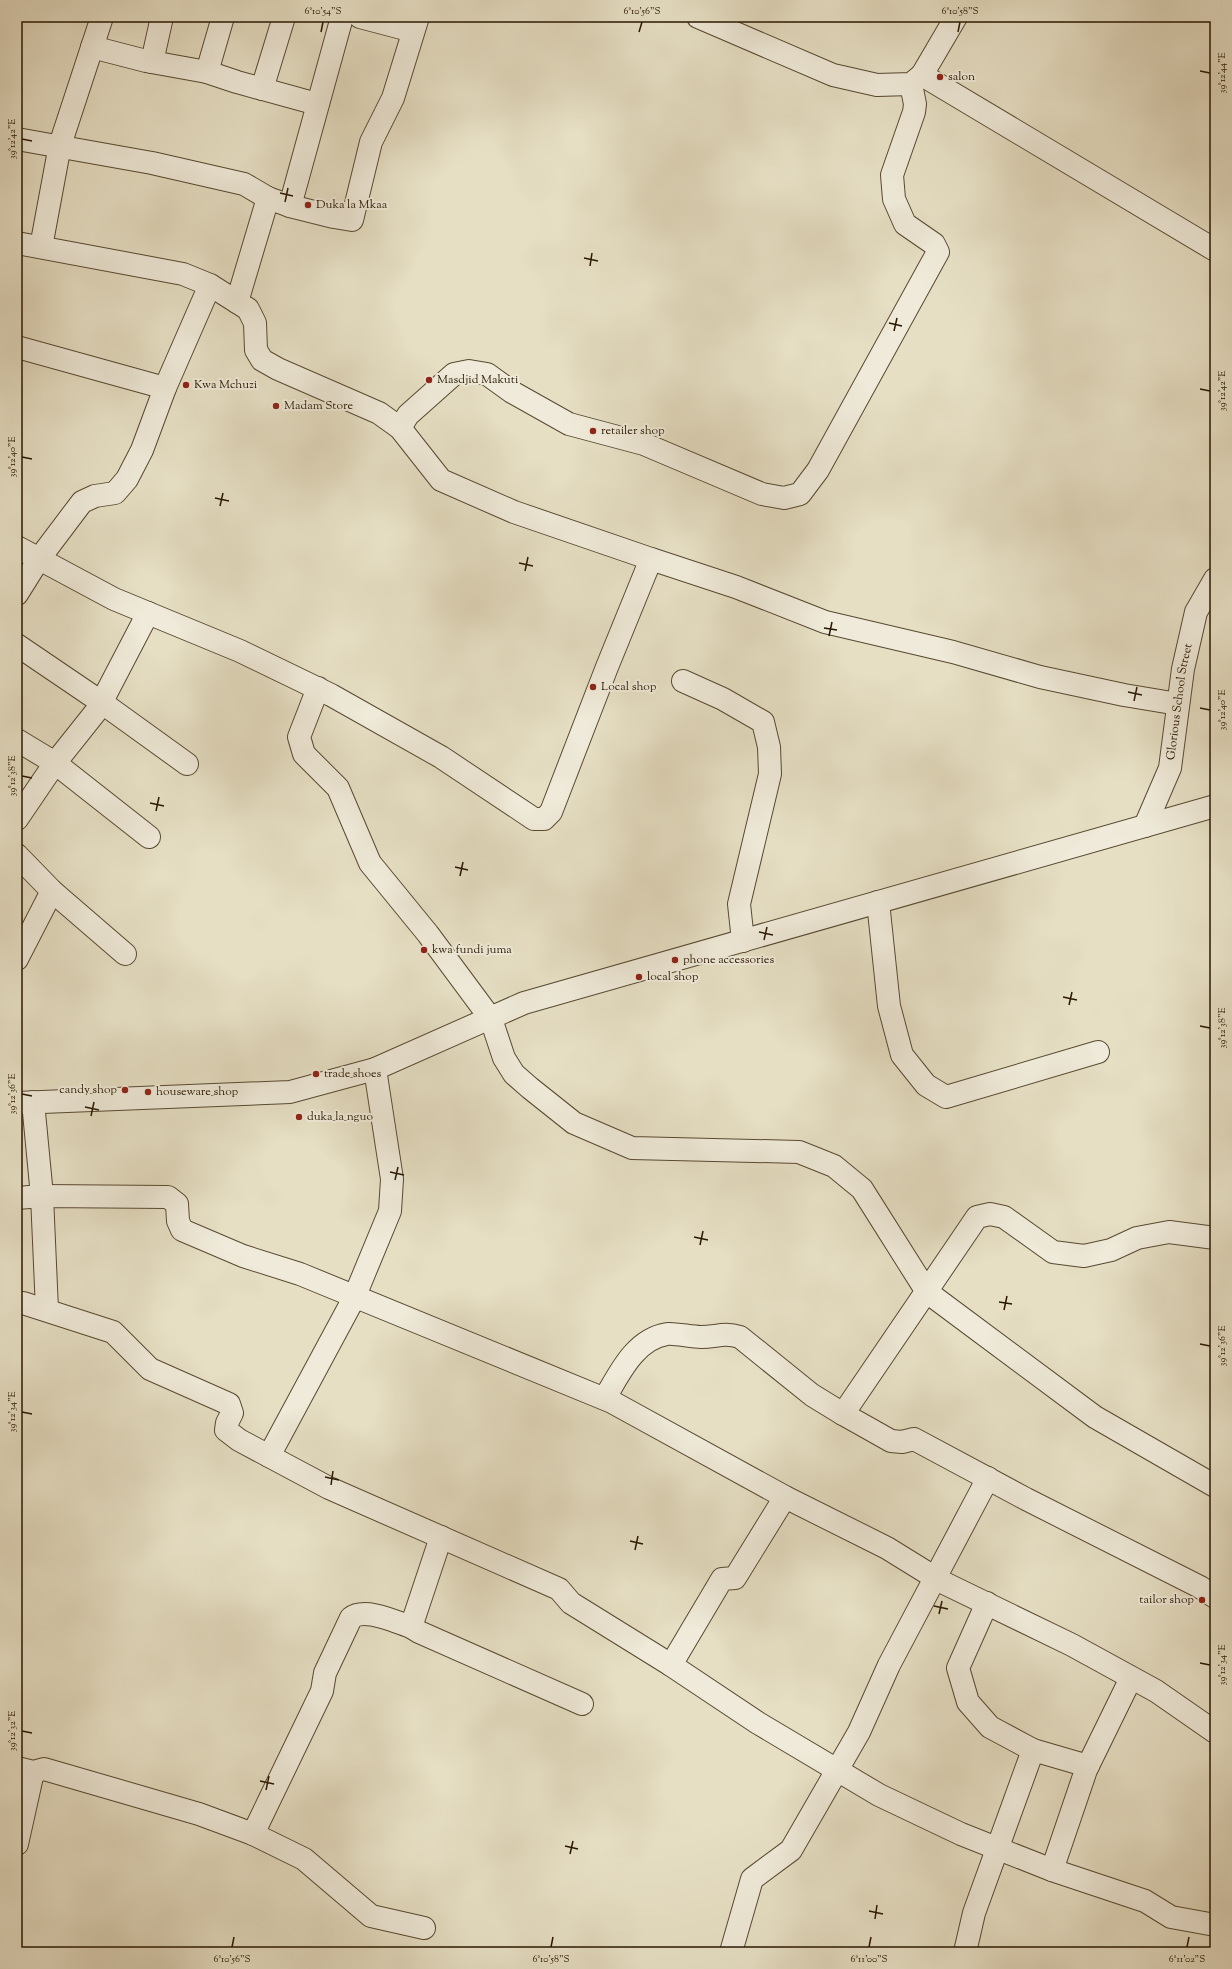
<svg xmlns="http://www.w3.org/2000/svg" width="1232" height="1969" font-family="'Sorts Mill Goudy',serif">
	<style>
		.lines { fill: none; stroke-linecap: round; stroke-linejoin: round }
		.minor-casing { stroke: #584931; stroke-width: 24 }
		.minor { stroke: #efead9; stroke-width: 22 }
		.ticks { fill: none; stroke: #291700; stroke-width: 1.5 }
		.poi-dot { fill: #8f2418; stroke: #efead9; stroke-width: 1.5 }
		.labels { text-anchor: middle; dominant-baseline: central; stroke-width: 4; stroke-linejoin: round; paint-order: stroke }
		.poi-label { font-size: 12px; fill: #291700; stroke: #efead9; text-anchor: start }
		.street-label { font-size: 12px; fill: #291700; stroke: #efead9 }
		.neatline { fill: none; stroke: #291700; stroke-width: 1.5 }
		.ticks-label { font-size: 10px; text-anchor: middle; fill: #291700 }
	</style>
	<rect width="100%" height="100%" fill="#e6dfc4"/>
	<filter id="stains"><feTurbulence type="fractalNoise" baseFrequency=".005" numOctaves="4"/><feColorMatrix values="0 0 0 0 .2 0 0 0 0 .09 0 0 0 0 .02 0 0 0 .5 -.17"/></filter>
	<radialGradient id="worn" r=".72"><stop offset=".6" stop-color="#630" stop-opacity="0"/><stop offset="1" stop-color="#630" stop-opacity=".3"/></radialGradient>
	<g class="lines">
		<g class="minor-casing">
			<g id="minor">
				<polyline points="360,17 413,31"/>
				<polyline points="698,17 833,75 877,85 911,84 922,75"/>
				<polyline points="956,17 922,75 1215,250"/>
				<polyline points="92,47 146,61 207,72 237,82 317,104"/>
				<polyline points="152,62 162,17"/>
				<polyline points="207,72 223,17"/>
				<polyline points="262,89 284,17"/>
				<polyline points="17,139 152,163 244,184 268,198 290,206 342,17"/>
				<polyline points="290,206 334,217 352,220 371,142 393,98 418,17"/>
				<polyline points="17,243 183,274 210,285 248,309 255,323 256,350 262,360 278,369 379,413 400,428 441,480 514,512 651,559 607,667 551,812 544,819 534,819 441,757 331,695 240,651 114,599 17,547"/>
				<polyline points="41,247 60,145 102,17"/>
				<polyline points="237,302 268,198"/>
				<polyline points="17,347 165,388"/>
				<polyline points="400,428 408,415 454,374 469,371 487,374 512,392 569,424 644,444 762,494 784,498 800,494 818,470 938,252 934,244 905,224 894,199 892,175 914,112 915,104 911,84"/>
				<polyline points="651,559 736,587 825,622 953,652 1040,677 1124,695 1178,704"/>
				<polyline points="17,594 39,559 82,502 95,496 115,493 127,479 142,450 165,388 210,285"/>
				<polyline points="17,645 101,702 187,764"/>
				<polyline points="683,681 723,699 763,722 769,747 770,774 739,904 743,941"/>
				<polyline points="318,688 299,737 304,754 338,788 370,863 428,934 491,1019 504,1058 514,1074 530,1088 574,1123 632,1148 799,1152 834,1166 862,1189 927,1292 1095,1417 1215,1486"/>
				<polyline points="17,740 55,763 149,837"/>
				<polyline points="17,819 55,763 98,709 148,613"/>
				<path id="s1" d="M1145,826L1170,768L1183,669L1196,612L1215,579"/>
				<polyline points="17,855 52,891 125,954"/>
				<polyline points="878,902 889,1006 902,1055 926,1085 946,1097 1098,1052"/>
				<polyline points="17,959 52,891"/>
				<polyline points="33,1102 42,1196 47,1310"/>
				<polyline points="17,1103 290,1092 375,1069 524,1003 1215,806"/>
				<polyline points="17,1198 42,1196 168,1197 177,1204 178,1221 182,1230 243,1256 300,1274 612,1402 785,1497 887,1548 942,1582 1072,1645 1156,1691 1215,1732"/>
				<polyline points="1215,1238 1169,1232 1137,1238 1111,1250 1084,1256 1053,1252 1004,1217 990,1214 977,1217 843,1414 891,1441 902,1442 914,1439 1026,1499 1200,1587 1215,1597"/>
				<polyline points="17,1304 23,1303 113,1332 150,1369 229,1404 232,1413 227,1423 226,1430 239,1440 269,1456 354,1298 390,1211 392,1179 375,1069"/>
				<path d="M605,1398C619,1374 635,1339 667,1334C674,1333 692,1337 701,1337C717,1337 723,1332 740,1337L812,1395L843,1414"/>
				<polyline points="269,1456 329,1488 559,1589 571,1603 671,1665 758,1723 879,1795 961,1834 1052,1870 1145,1901 1171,1917 1215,1925"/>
				<polyline points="411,1627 419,1632 582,1704"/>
				<polyline points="671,1665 722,1579 735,1578 785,1497"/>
				<polyline points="1033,1750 1088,1766"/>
				<polyline points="17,1768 33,1772 44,1769 199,1814 253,1834 304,1859 371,1916 424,1928"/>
				<path d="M253,1834L322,1691L325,1673L351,1618C365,1607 396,1622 411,1627L441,1537"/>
				<polyline points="17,1844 33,1772"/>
				<polyline points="1052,1870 1086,1770 1131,1678"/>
				<polyline points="731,1952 752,1879 791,1850 859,1732 889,1665 988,1478"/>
				<polyline points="965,1952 974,1913 1033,1750 990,1727 968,1702 958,1668 987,1603"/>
			</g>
		</g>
		<use href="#minor" class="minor"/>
	</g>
	<path class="ticks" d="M321,32L323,22M639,32L642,22M958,32L960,22M1200,71L1210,73M22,139L32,141M280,193L293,196M285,202L288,188M584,258L598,261M590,266L592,253M889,323L902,326M894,331L897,318M1200,389L1210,391M22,457L32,459M215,498L229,501M220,506L223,493M519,563L533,566M525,571L528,557M824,628L837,630M829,636L832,622M1128,692L1142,695M1134,701L1137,687M1200,708L1210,710M22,776L32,778M150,803L164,806M156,811L159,797M455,867L468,870M460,876L463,862M759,932L773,935M764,940L767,927M1063,997L1077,1000M1069,1005L1072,992M1200,1026L1210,1028M22,1094L32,1096M85,1107L99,1110M91,1116L94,1102M390,1172L404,1175M395,1180L398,1167M694,1237L708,1240M700,1245L703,1231M999,1302L1012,1304M1004,1310L1007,1296M1200,1344L1210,1346M22,1412L32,1414M325,1477L339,1480M331,1485L333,1471M630,1541L643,1544M635,1550L638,1536M934,1606L948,1609M939,1614L942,1601M1200,1663L1210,1665M22,1731L32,1733M260,1781L274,1784M266,1790L269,1776M565,1846L578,1849M570,1854L573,1841M869,1911L883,1914M875,1919L877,1905M232,1947L234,1937M551,1947L553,1937M869,1947L871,1937M1187,1947L1189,1937"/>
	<g class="poi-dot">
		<circle cx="940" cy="77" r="4"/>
		<circle cx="308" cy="205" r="4"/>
		<circle cx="429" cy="380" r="4"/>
		<circle cx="186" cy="385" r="4"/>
		<circle cx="276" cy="406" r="4"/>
		<circle cx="593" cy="431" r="4"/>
		<circle cx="593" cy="687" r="4"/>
		<circle cx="424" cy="950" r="4"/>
		<circle cx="675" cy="960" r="4"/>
		<circle cx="639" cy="977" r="4"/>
		<circle cx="316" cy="1074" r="4"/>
		<circle cx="125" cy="1090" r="4"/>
		<circle cx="148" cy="1092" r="4"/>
		<circle cx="299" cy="1117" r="4"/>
		<circle cx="1202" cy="1600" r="4"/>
	</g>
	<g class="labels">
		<g class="poi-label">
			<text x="948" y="77">salon</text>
			<text x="316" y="205">Duka la Mkaa</text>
			<text x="437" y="380">Masdjid Makuti</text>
			<text x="194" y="385">Kwa Mchuzi</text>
			<text x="284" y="406">Madam Store</text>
			<text x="601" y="431">retailer shop</text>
			<text x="601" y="687">Local shop</text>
			<text x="432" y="950">kwa fundi juma</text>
			<text x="683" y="960">phone accessories</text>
			<text x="647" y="977">local shop</text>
			<text x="324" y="1074">trade_shoes</text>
			<text x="117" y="1090" text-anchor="end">candy_shop</text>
			<text x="156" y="1092">houseware_shop</text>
			<text x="307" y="1117">duka_la_nguo</text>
			<text x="1194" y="1600" text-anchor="end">tailor shop</text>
		</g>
		<g class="street-label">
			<text stroke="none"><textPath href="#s1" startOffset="130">Glorious School Street</textPath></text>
		</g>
	</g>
	<rect width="1232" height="1969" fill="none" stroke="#e6dfc4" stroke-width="44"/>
	<rect x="22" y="22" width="1188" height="1925" class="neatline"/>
	<g class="ticks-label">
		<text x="323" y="14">6°10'54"S</text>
		<text x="642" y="14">6°10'56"S</text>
		<text x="960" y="14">6°10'58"S</text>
		<text transform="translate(1221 73) rotate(-90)" y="4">39°12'44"E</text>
		<text transform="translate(11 139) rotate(-90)" y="4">39°12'42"E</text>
		<text transform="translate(1221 391) rotate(-90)" y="4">39°12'42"E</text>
		<text transform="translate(11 457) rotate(-90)" y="4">39°12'40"E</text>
		<text transform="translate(1221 710) rotate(-90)" y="4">39°12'40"E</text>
		<text transform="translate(11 776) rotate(-90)" y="4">39°12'38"E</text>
		<text transform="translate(1221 1028) rotate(-90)" y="4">39°12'38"E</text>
		<text transform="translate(11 1094) rotate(-90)" y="4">39°12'36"E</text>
		<text transform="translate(1221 1346) rotate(-90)" y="4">39°12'36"E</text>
		<text transform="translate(11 1412) rotate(-90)" y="4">39°12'34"E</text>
		<text transform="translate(1221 1665) rotate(-90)" y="4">39°12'34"E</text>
		<text transform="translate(11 1731) rotate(-90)" y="4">39°12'32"E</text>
		<text x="232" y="1962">6°10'56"S</text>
		<text x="551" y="1962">6°10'58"S</text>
		<text x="869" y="1962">6°11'00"S</text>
		<text x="1187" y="1962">6°11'02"S</text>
	</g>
	<rect width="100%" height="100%" filter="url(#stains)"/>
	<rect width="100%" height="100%" fill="url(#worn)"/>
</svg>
